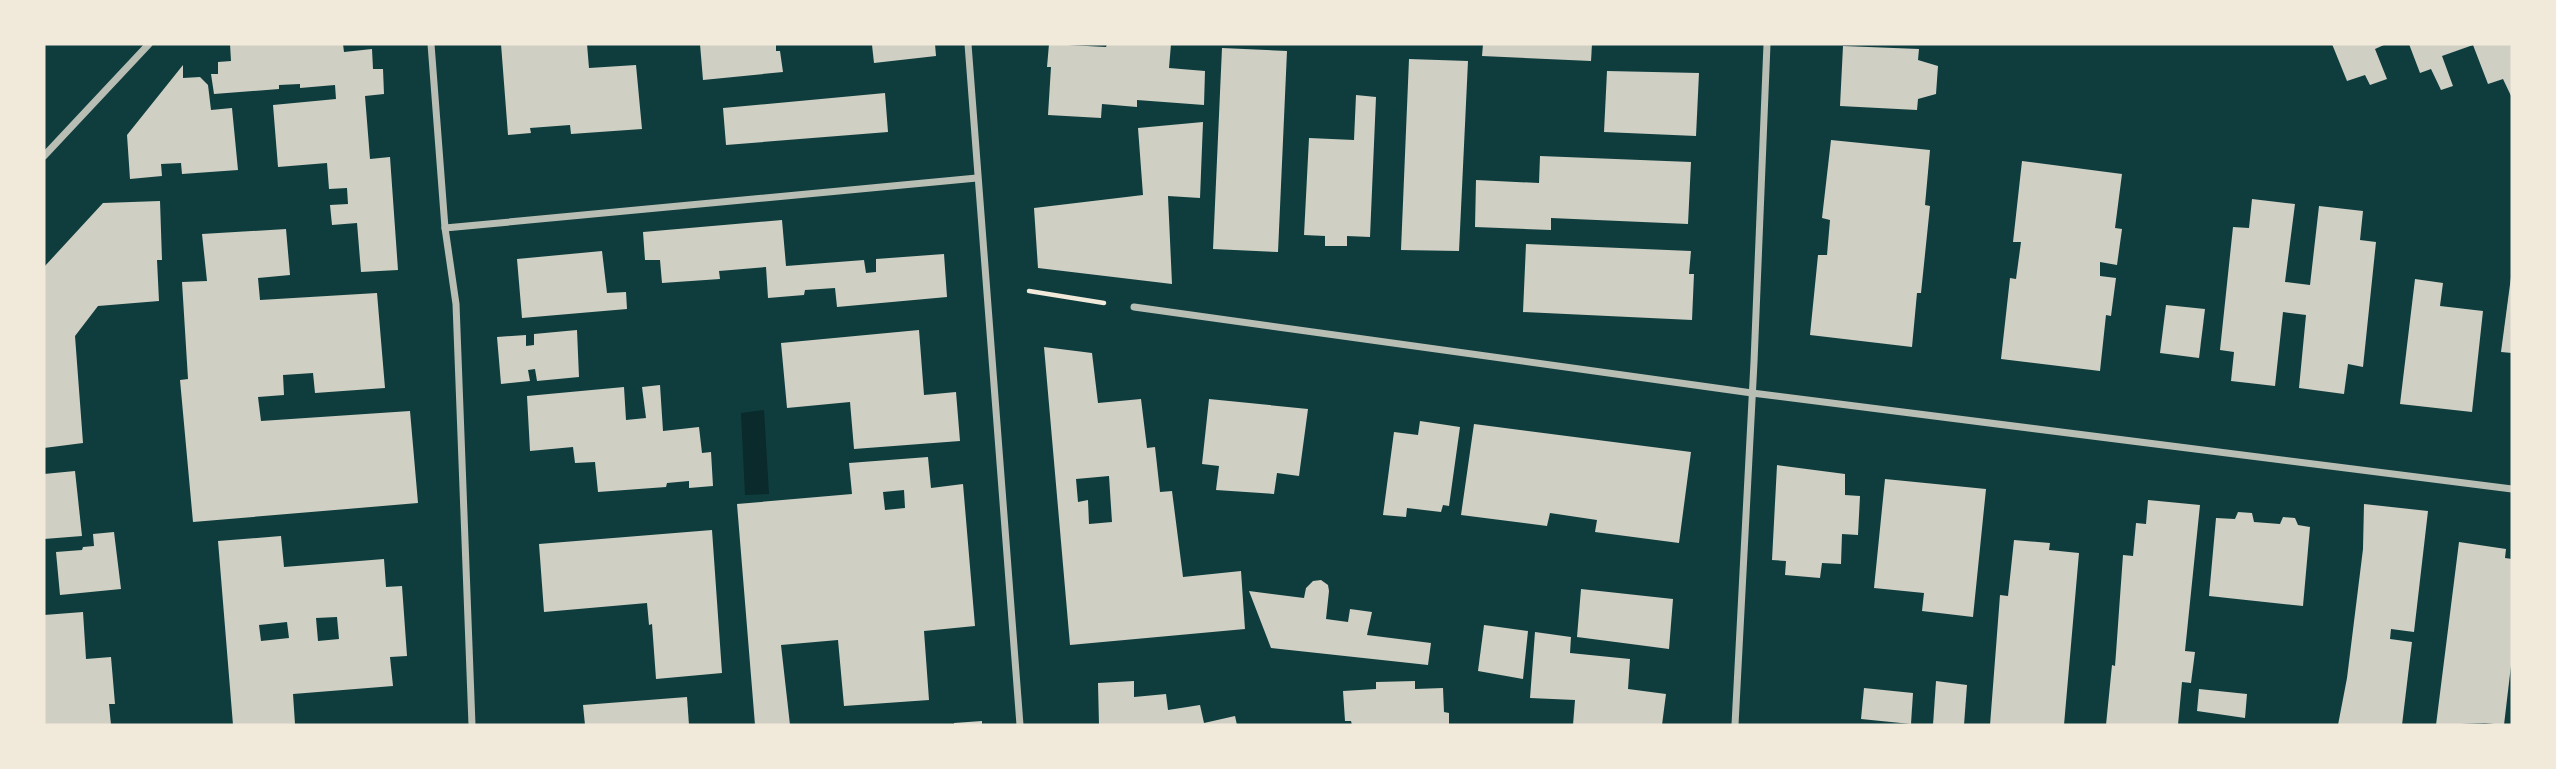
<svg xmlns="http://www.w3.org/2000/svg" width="2556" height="769" font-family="Barlow,sans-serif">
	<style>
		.water { fill: #0a2a2b }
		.building { fill: #cfcfc3; fill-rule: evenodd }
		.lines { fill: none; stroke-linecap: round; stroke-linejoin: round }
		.path { stroke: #f1e9da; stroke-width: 4.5 }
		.minor { stroke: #b8beb3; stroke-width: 7 }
	</style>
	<rect width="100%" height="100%" fill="#0f3d3e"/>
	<polygon class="water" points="764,410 769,494 745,495 741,413"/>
	<g class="building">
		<polygon points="230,44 343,44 344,52 372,49 373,69 383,69 384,94 365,96 370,159 390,157 398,270 361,272 357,223 332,225 330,205 348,204 347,188 329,189 327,163 278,167 273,105 336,99 335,85 300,88 300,84 279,85 279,89 214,94 211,74 218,74 218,62 231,61"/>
		<polygon points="501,44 587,44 589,68 636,65 642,129 571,134 570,125 530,128 531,133 508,135"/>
		<polygon points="700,44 776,44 776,51 780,51 783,72 703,80"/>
		<polygon points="890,44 935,44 936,56 874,63 872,45"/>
		<polygon points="1049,44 1106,47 1107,44 1171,44 1169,68 1205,71 1204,105 1137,100 1137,107 1102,104 1101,118 1048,115 1051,67 1047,67"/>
		<polygon points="1483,44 1592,44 1591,61 1482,56"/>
		<polygon points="2332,44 2386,44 2375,49 2387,79 2370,85 2365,75 2347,81"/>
		<polygon points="2409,44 2512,44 2512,98 2503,79 2488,84 2473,45 2442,56 2453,86 2441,90 2431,69 2420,73"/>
		<polygon points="1843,46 1919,49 1918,60 1938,66 1936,94 1918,99 1917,110 1840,106"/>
		<polygon points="1222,48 1287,51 1278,252 1213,249"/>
		<polygon points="1409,59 1468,61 1459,251 1401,250"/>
		<polygon points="183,65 183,78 200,77 208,85 211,110 232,108 238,170 182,174 181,163 161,164 162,176 130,179 127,135"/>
		<polygon points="1607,71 1699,73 1696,136 1604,132"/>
		<polygon points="885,93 888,132 726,145 723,108"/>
		<polygon points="1356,95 1376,97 1370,237 1347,236 1347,246 1325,246 1325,236 1304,235 1309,138 1354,140"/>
		<polygon points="1203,122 1200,198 1168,196 1172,284 1038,268 1034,208 1143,195 1138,128"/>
		<polygon points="1831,140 1930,150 1925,205 1930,206 1921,293 1917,293 1912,347 1810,335 1818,255 1827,255 1830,220 1822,218"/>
		<polygon points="1540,156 1691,162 1688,224 1551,218 1551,230 1475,227 1476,180 1539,183"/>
		<polygon points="2022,161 2122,174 2115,228 2122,229 2117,265 2100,262 2100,276 2116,278 2111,316 2106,315 2100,371 2001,359 2010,278 2016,279 2021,242 2013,242"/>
		<polygon points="2252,199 2295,204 2285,282 2310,285 2319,206 2363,211 2360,240 2376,242 2363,367 2348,364 2344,394 2299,388 2306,315 2283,312 2275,386 2231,381 2234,352 2220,350 2233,227 2249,228"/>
		<polygon points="160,201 162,260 157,260 159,301 98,306 75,336 83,443 44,448 44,267 103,203"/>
		<polygon points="782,220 786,266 864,260 866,273 876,272 876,259 944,254 947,297 837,307 835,288 805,290 804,295 768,298 766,267 719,271 720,279 662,283 660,260 645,260 643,232"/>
		<polygon points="286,229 290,275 258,278 260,300 377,293 385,388 315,393 313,373 283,375 284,395 258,397 261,421 410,411 418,503 193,522 180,380 188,379 182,282 207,281 202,234"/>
		<polygon points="1526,244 1691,251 1689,274 1694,274 1692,320 1523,312"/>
		<polygon points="602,251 607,293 626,292 627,309 522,318 517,259"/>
		<polygon points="2511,277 2512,278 2512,353 2501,352"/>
		<polygon points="2415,279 2443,283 2440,306 2483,311 2472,412 2400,404"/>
		<polygon points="2166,305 2205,309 2199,358 2160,353"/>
		<polygon points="577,330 579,377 537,381 535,369 528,370 530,381 501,384 497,337 526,335 526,346 534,345 534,334"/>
		<polygon points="919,330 924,395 956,392 960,441 854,449 850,402 787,408 781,343"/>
		<path d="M1044,347L1092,353L1098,403L1141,399L1147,448L1155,447L1160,492L1172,491L1183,577L1241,571L1245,629L1070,645ZM1109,476L1112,522L1089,524L1088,500L1078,502L1076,479Z"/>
		<polygon points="660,385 663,431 699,427 702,453 711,452 713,486 689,488 689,481 667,483 666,487 598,492 595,462 575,463 573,447 530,451 527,396 624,387 626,420 646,418 642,387"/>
		<polygon points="1209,399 1308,409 1299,476 1277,473 1274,494 1216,490 1219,466 1202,464"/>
		<polygon points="1420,421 1460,427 1449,506 1443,505 1441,512 1407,508 1406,517 1383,515 1394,432 1418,435"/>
		<polygon points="1474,424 1691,452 1679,543 1595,532 1597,520 1550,513 1547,526 1461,515"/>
		<path d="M928,457L931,488L963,484L975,626L924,631L929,700L844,706L838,640L781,645L790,725H755L737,504L852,494L849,463ZM904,490L905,508L885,510L883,492Z"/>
		<polygon points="1777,465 1845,474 1845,495 1860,496 1858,535 1842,534 1841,564 1822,563 1820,578 1785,575 1786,561 1772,560"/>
		<polygon points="75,471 82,536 44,539 44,474"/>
		<polygon points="1885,479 1986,489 1973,617 1922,611 1924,593 1874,588"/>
		<polygon points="2148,500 2200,505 2185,651 2195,652 2191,683 2182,682 2178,725 2106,725 2112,665 2115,666 2116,653 2123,555 2133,556 2136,523 2146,524"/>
		<polygon points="2364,504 2428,511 2414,632 2391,629 2390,639 2412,642 2402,725 2338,725 2347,678 2363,549"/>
		<polygon points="2238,512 2252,513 2254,522 2280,524 2283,517 2295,518 2298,525 2310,527 2303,606 2209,596 2216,518 2235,519"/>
		<polygon points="712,530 722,673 656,679 652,624 649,625 647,603 544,612 539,544"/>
		<polygon points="114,532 121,589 60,595 56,552 82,550 83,547 94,546 93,534"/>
		<path d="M281,536L284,567L384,559L386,587L402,586L407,656L390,657L393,686L293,694L295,724L233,725L218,541ZM337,617L339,639L318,641L316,618ZM287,622L289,638L261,641L259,625Z"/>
		<polygon points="2014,540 2050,543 2049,550 2079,553 2064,725 1990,725 2000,595 2008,596"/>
		<polygon points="2459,542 2506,549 2505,558 2512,559 2512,657 2504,725 2485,723 2436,725"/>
		<polygon points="1321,580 1328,585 1329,591 1326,619 1348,622 1350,609 1372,612 1367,635 1431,643 1428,665 1271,648 1249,591 1304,598 1306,588 1313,581"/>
		<polygon points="1581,589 1673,599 1669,649 1577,637"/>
		<polygon points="83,612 86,659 111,657 115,704 109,704 111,725 44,725 44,615"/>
		<polygon points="1484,625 1528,631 1523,679 1478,671"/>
		<polygon points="1535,632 1571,637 1570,653 1630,659 1628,689 1666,694 1662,725 1573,725 1575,700 1530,698"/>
		<polygon points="1134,681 1134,697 1166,694 1168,710 1200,705 1204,723 1235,716 1237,725 1099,725 1098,683"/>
		<polygon points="1415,681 1415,689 1443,688 1444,712 1449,713 1449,725 1352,725 1351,721 1345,721 1343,691 1376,689 1376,682"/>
		<polygon points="1936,681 1967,685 1964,725 1933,725"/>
		<polygon points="1864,688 1913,693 1911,724 1861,719"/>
		<polygon points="2199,689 2247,694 2245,718 2197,711"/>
		<polygon points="687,697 689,725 585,725 583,705"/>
		<polygon points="982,721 982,725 954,725 954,723"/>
	</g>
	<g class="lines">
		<polyline class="path" points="1029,291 1104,303"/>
		<g class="minor">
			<polyline points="431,44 445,228 456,304 472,725"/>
			<polyline points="968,44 1020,725"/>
			<polyline points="44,156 149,44"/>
			<polyline points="445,228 977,178"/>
			<polyline points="1134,307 1752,393 2512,489"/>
			<polyline points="1735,725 1754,362 1767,44"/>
		</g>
	</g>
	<rect width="2556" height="769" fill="none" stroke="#f1e9da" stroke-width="91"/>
</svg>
